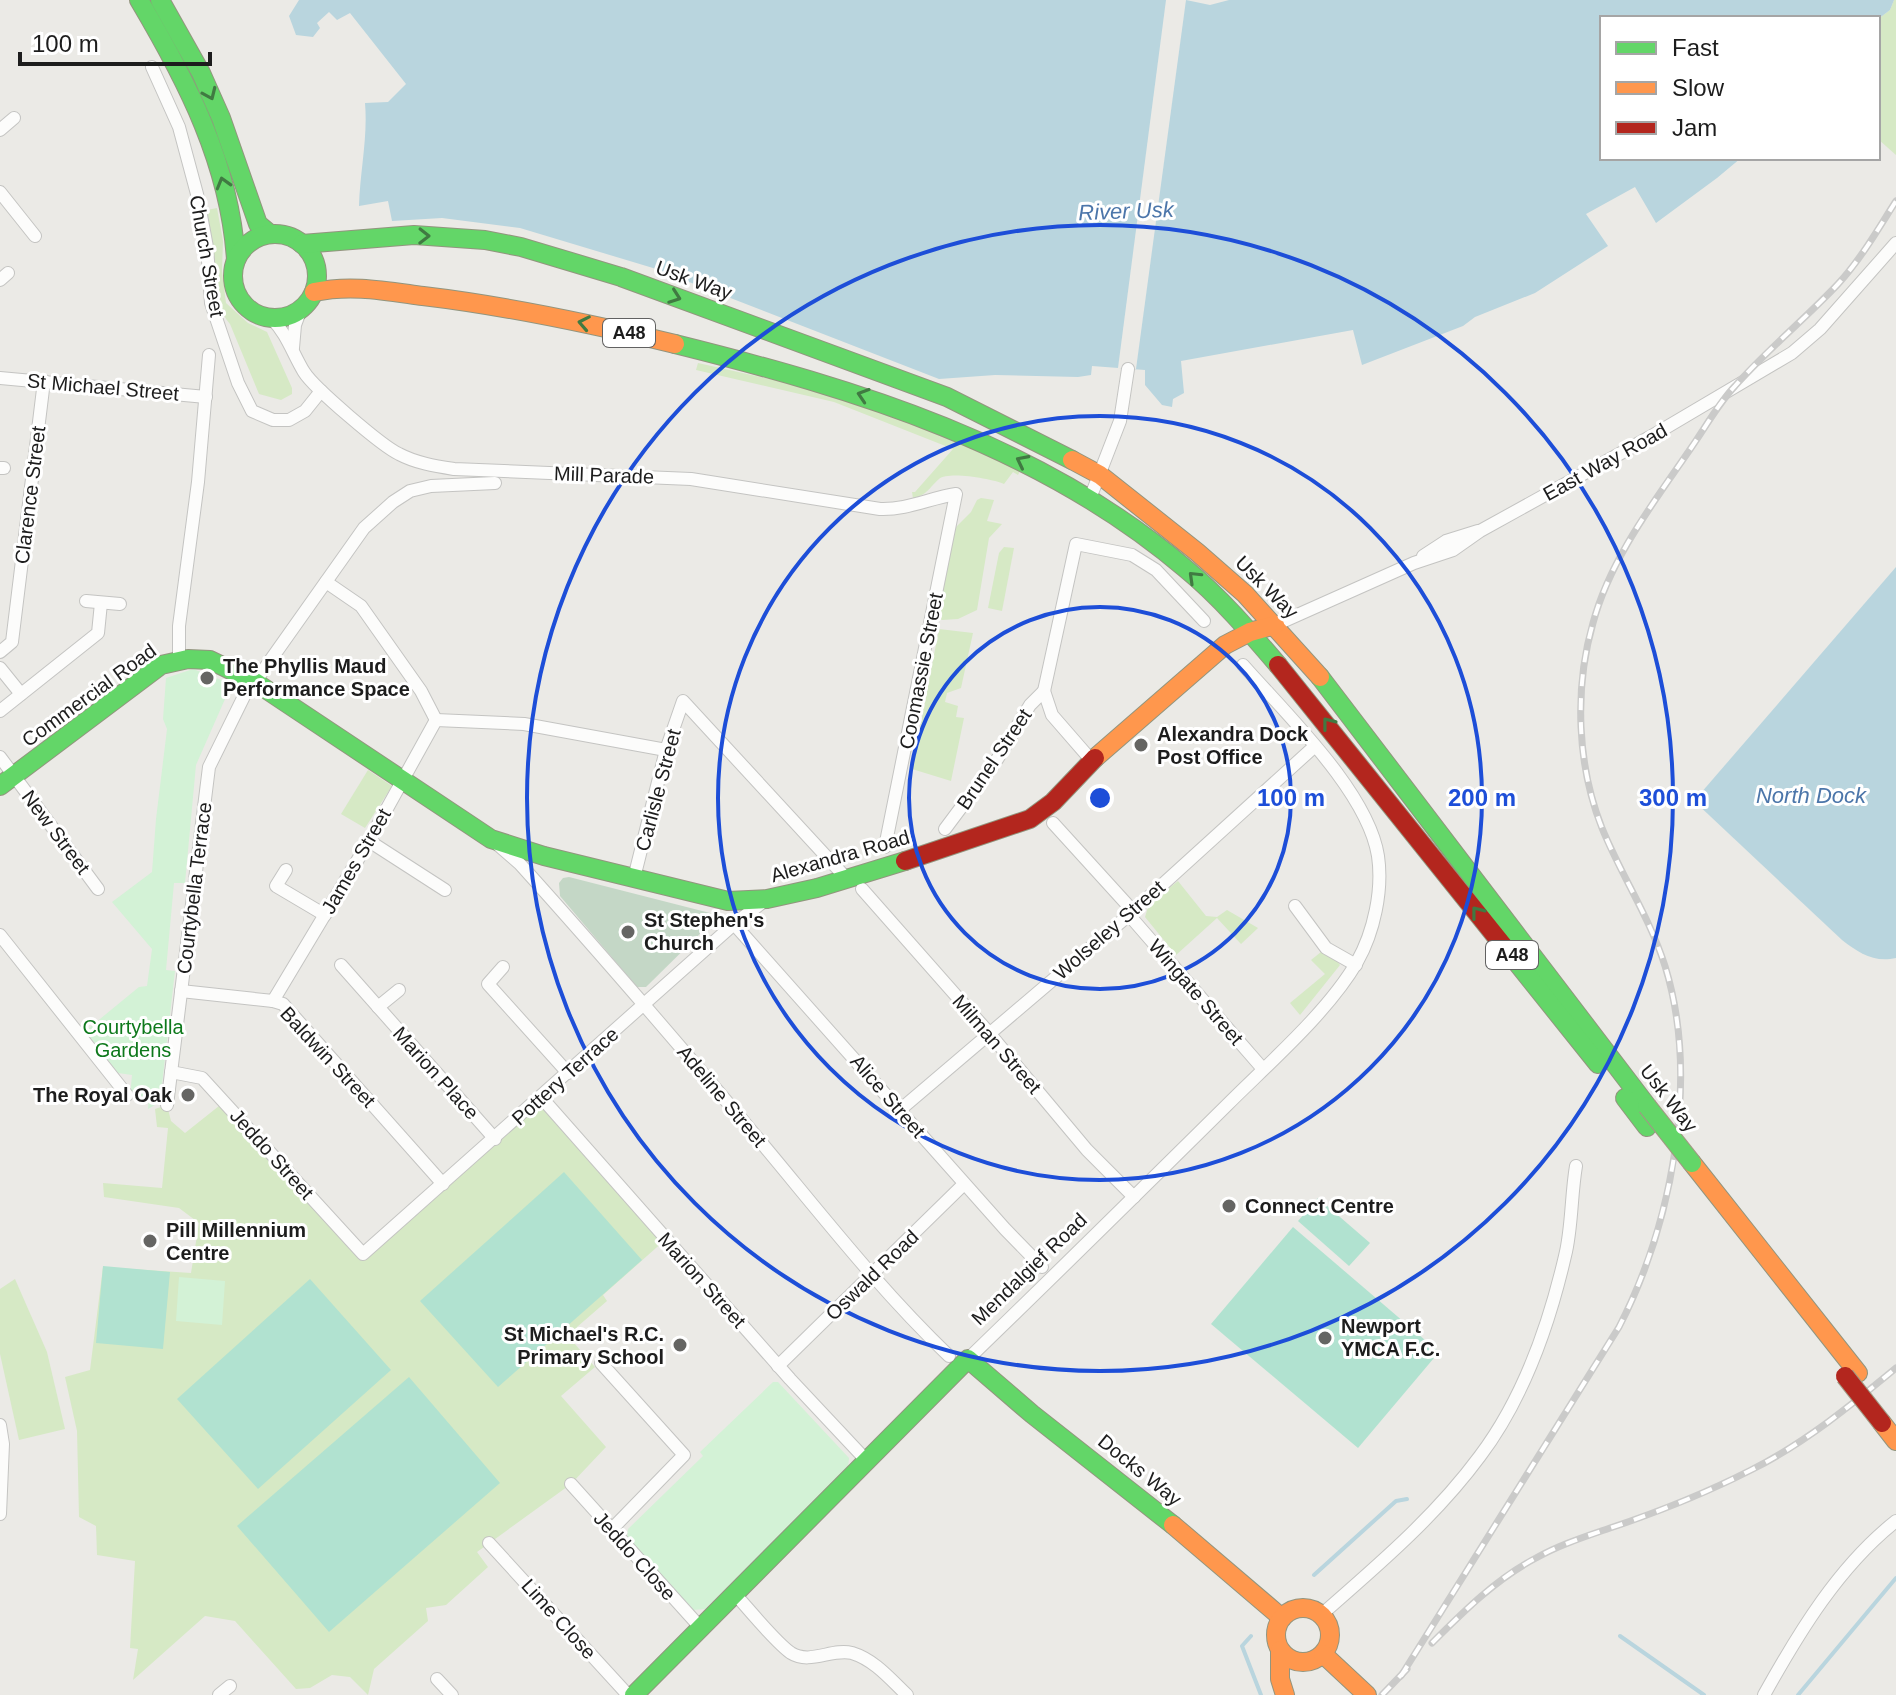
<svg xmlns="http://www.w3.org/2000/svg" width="1896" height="1695" font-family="Helvetica,sans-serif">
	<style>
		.grass { fill: #d6e9c5 }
		.cemetery { fill: #c4d7c6 }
		.park { fill: #d3f2d6 }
		.pitch { fill: #b1e2d0 }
		.water { fill: #b9d5de }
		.pier { fill: #ebeae6 }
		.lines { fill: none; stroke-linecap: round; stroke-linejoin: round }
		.stream { stroke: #b9d5de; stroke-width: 4 }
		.street-casing { stroke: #c4c4c2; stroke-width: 14 }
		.fast-casing { stroke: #92957e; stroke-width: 20 }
		.slow-casing { stroke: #92957e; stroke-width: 20 }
		.jam-casing { stroke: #92957e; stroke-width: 20 }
		.street { stroke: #fcfcfb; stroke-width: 12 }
		.fast { stroke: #63d668; stroke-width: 18 }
		.slow { stroke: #ff974d; stroke-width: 18 }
		.jam { stroke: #b3261e; stroke-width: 18 }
		.rail-casing { stroke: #cacac9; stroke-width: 7 }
		.rail { stroke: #fff; stroke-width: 4; stroke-dasharray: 12; stroke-linecap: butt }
		.fast-bridge-casing { stroke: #a19983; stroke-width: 20; stroke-linecap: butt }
		.jam-bridge-casing { stroke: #a19983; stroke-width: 20; stroke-linecap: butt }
		.fast-bridge { stroke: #63d668; stroke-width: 18 }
		.jam-bridge { stroke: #b3261e; stroke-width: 18 }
		.oneway { stroke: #407a42 }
		.ring { fill: none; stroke: #1d4ed8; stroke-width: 4 }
		.poi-dot { fill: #656563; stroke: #fff; stroke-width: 3 }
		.labels { text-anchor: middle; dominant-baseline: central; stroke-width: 6; stroke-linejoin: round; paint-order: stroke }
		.shield { fill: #fff; stroke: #616161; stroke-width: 2 }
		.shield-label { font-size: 18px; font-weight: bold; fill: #1d1d1d }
		.street-label { font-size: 20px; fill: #1d1d1d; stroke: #fff }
		.poi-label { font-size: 20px; font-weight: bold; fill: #1d1d1d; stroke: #fff; text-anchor: start }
		.park-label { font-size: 20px; fill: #0e791c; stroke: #fff }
		.water-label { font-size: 22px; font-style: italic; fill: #4c76aa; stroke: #fff }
		.centre { fill: #1d4ed8; stroke: #fff; stroke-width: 4 }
		.ring-label { font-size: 24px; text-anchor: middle; font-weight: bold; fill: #1d4ed8; stroke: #fff; stroke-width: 6; stroke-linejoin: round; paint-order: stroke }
	</style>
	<rect width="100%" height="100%" fill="#ebeae6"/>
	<g class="grass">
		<polygon points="1894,0 1896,0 1896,155 1878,139 1878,19 1890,10"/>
		<path d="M217,208L223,241L222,271L226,303L248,323L267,332L292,388V394L281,400L259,394L230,324C211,301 215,277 213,249C212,236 209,223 207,210Z"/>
		<path d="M698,363L810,388L907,419L1020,471L1018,475L1013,472L1004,484C992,479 949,471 939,479C928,489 929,493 913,499L912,492H915L953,449L834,402L696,370Z"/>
		<polygon points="981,498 994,500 987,521 1002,524 989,538 977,610 958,619 942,620 937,616 949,548 956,527 971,512 977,500"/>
		<polygon points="1004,547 1014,548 1002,611 988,608 999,553"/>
		<polygon points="939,629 973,633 961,688 947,693 945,702 958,706 956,717 964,718 951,781 912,769"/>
		<polygon points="368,770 392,786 365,828 341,814"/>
		<polygon points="1178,881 1206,916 1217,917 1227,910 1258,928 1241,944 1217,918 1176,955 1145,917 1149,904"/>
		<polygon points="1326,948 1340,965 1300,1015 1290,1003 1325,974 1311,960"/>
		<polygon points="541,1097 665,1240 603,1295 607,1301 577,1327 574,1343 595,1367 561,1396 606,1447 571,1484 477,1552 488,1567 446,1605 426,1608 428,1621 374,1669 368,1695 350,1677 332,1675 310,1688 296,1689 235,1621 205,1616 133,1680 138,1649 130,1648 135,1561 97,1555 96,1526 79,1517 77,1431 65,1377 90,1370 103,1267 191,1273 199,1223 179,1208 104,1197 103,1183 162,1188 168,1128 157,1127 155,1109 167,1105 171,1121 185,1133 224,1102 363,1254"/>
		<polygon points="15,1279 47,1352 65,1429 19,1440 0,1354 0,1289"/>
	</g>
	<polygon class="cemetery" points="569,877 710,913 715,915 716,918 646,987 637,987 560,896 559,883 563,878"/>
	<g class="park">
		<polygon points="193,669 224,681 229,690 196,765 185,883 174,883 166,970 175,971 160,1102 148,1109 149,1097 130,1096 132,1075 118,1073 88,1035 89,1028 139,987 147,986 152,949 112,902 152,872 156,819 167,729 163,719 166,678"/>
		<polygon points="179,1277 225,1281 222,1325 176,1321"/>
		<polygon points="773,1382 778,1382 849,1458 848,1469 705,1609 693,1610 627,1538 628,1529 703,1456 700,1452"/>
	</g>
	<g class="pitch">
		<polygon points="564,1172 642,1260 498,1387 420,1301"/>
		<polygon points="1318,1198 1370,1243 1349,1266 1298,1221"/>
		<polygon points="1293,1227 1439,1352 1358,1448 1211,1324"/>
		<polygon points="103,1266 170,1272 163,1349 96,1343"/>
		<polygon points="310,1279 391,1370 258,1489 177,1399"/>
		<polygon points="409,1377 500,1483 329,1632 237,1526"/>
	</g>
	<g class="water">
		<path d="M299,0H1186L1210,5L1229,0H1894L1890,10L1878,19L1602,18V158H1741L1717,178L1656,223L1635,187L1586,214L1608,246L1535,293L1475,317L1463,326L1362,365L1353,330L1181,361L1184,393L1173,399L1172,407L1162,405L1145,385V370L1092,366L1091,375L1078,377L995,375L939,379L653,268L520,228L442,218L392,221L388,201L359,206C360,171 368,137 365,103L388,102L406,84L350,13L337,20L329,12L317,23L320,28L313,37L296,35L289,16Z"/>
		<path d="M1896,567V958C1874,963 1859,953 1842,940L1694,801Z"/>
	</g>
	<polygon class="pier" points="1166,0 1186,0 1136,369 1118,368"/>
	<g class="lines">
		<g class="stream">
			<polyline points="1314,1575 1396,1501 1407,1499"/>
			<polyline points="1251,1636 1242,1646 1261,1695"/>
			<polyline points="1620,1636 1704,1695"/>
			<polyline points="1798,1695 1896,1578"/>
		</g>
		<g class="street-casing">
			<g id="street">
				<polyline points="152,67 179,127 197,194 207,247 211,303 238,383 252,411 273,420 289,420 305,411 321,391"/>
				<polyline points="0,130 14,118"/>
				<polyline points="0,192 35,236"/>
				<polyline points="0,280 8,273"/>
				<path d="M272,319C287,334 293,354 304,372C314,388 382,446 399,454C416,463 435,466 454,469L691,479L880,509C907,510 930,498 956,494L885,847"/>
				<polyline points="293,348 295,325 301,309"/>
				<polyline points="0,378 206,397"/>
				<polyline points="0,468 4,468"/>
				<polyline points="1089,501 1120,421 1128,369"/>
				<polyline points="1423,556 1446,541 1478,531"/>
				<polyline points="326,582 361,606 421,691 436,720"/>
				<polyline points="86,601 120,604"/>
				<polyline points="1275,625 1414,563 1453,550 1480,531 1650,437 1792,353 1820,329 1896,243"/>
				<polyline points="0,652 12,642 44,381"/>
				<polyline points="179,659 179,626 198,482 209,355"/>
				<polyline points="0,668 21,694"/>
				<polyline points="255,682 364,528 393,502 410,491 431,486 495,483"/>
				<polyline points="1044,691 1076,544 1132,555 1156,570 1204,621"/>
				<polyline points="0,711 98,633 101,603"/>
				<polyline points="436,720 524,724 666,750"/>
				<polyline points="0,757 98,889"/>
				<polyline points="1053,823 1133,911"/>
				<polyline points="945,829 998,758 1030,705 1044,691 1052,715 1092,761"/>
				<polyline points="369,841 445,890"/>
				<path d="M497,844L520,864C602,955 681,1047 760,1141C821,1214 880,1290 949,1356"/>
				<polyline points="286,870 276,886 325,915"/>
				<polyline points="634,878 666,750 683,701 847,879"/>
				<polyline points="862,889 989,1033 1087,1150 1134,1197"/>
				<polyline points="1295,906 1326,948 1356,965"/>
				<polyline points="1129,915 1263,1069"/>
				<polyline points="734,924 1005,1229 1042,1267"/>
				<polyline points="0,935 127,1095"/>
				<polyline points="341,965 495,1139"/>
				<polyline points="503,967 488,984 568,1073"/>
				<polyline points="181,991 273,1001 283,1004 443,1184"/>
				<polyline points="273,1001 369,841 436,720"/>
				<polyline points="378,1007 399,990"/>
				<polyline points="171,1072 202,1078 363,1254 734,924 767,899"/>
				<polyline points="541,1097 790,1379 866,1460"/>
				<polyline points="167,1105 209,767 252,680"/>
				<polyline points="901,1109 1129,915 1315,746"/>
				<path d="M968,1359C1055,1275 1141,1190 1227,1105C1269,1063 1328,1012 1357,962C1374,932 1383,890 1378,856C1368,792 1286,714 1243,665"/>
				<polyline points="601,1363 684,1455 612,1529"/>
				<polyline points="778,1366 964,1184"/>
				<polyline points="0,1425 3,1444 0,1514"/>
				<polyline points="571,1484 700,1627"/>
				<polyline points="489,1543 628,1695"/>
				<path d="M734,1593C748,1608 775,1642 791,1653C810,1665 832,1648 852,1653C875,1660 891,1680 907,1695"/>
				<path d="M1321,1615C1377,1566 1435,1517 1480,1456C1523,1399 1549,1325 1565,1256C1572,1229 1571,1195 1576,1166"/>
				<polyline points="437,1679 452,1695"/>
				<polyline points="219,1695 230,1686"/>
				<path d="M1764,1695C1799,1632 1839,1566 1896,1521"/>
			</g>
		</g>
		<g class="fast-casing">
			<g id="fast">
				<path d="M139,0C187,81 230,164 236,260"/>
				<polyline points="160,0 201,73 221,118 258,224 270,234"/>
				<circle cx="275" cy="276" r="42"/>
				<polyline points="302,244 414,235 485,240 521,247 621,277 947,397 1072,460"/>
				<path d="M675,344C856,389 1041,445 1186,569C1220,597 1249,631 1278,665"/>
				<polyline points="1320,677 1647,1106"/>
				<polyline points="0,786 161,665 188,659 210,660 255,682 491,839 544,856 728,901 767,899 817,888 905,861"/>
				<polyline points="1514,959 1598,1064"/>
				<polyline points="1625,1098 1647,1127"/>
				<polyline points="634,1695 968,1359 1032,1414 1173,1525"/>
			</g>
		</g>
		<g class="slow-casing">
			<g id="slow">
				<path d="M314,292C351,284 386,291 423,296C508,306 592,324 675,344"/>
				<polyline points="1072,460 1100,475 1197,552 1245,594 1320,677"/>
				<polyline points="1095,758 1225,645 1250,632 1275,625"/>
				<polyline points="1692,1163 1858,1373"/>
				<polyline points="1882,1423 1896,1441"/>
				<polyline points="1173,1525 1282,1618"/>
				<circle cx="1303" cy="1635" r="27"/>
				<polyline points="1280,1650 1280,1679 1285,1695"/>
				<polyline points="1323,1654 1367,1695"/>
			</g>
		</g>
		<g class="jam-casing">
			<g id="jam">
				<polyline points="1278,665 1514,959"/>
				<polyline points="905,861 1030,819 1053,802 1095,758"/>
			</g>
		</g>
		<use href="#street" class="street"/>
		<use href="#fast" class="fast"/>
		<use href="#slow" class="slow"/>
		<use href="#jam" class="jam"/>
		<g class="rail-casing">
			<g id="rail">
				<path d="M1432,1643C1464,1611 1496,1579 1536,1558C1559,1545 1584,1537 1610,1528C1658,1512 1706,1493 1751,1470C1805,1443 1850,1406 1896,1368"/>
				<path d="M1401,1676L1619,1327C1672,1224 1700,1079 1665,966C1650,918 1621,875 1602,828C1577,765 1574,689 1593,623C1610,559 1654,502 1691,448C1705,428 1718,404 1735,386C1767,350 1805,319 1838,284C1861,259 1878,229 1896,201"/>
				<polyline points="1382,1695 1407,1669"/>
			</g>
		</g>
		<use href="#rail" class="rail"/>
		<g class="fast-bridge-casing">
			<polyline id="fast-bridge" points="1647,1106 1692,1163"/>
		</g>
		<g class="jam-bridge-casing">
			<polyline id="jam-bridge" points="1845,1376 1882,1423"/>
		</g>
		<use href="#fast-bridge" class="fast-bridge"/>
		<use href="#jam-bridge" class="jam-bridge"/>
	</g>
	<defs><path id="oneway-chevron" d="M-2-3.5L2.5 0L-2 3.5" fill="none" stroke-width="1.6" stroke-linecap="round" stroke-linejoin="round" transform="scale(2)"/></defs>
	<g class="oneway">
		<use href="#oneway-chevron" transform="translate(210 94) rotate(66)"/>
		<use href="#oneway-chevron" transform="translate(223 183) rotate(-106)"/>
		<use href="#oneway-chevron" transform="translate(424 236) rotate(1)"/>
		<use href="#oneway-chevron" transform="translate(675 297) rotate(20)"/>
		<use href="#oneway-chevron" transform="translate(584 323) rotate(-169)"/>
		<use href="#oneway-chevron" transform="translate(863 395) rotate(-162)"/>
		<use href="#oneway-chevron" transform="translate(1022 461) rotate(-153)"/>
		<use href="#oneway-chevron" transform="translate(1194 577) rotate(-136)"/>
		<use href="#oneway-chevron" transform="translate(1328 723) rotate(-128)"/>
		<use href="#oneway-chevron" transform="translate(1477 912) rotate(-128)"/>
	</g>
	<g class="ring">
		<circle cx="1100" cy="798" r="191"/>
		<circle cx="1100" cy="798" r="382"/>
		<circle cx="1100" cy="798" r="573"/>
	</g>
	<g class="poi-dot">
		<circle cx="207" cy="678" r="8"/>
		<circle cx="1141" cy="745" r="8"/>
		<circle cx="628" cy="932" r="8"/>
		<circle cx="188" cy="1095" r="8"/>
		<circle cx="1229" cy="1206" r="8"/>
		<circle cx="150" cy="1241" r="8"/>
		<circle cx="1325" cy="1338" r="8"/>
		<circle cx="680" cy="1345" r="8"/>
	</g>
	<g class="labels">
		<g class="shield">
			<rect x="603" y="319" width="52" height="28" rx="6"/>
			<rect x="1486" y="941" width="52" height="28" rx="6"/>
		</g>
		<g class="shield-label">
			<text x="629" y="333">A48</text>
			<text x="1512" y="955">A48</text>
		</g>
		<g class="street-label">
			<text transform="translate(207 256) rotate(80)">Church Street</text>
			<text transform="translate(694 280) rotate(20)">Usk Way</text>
			<text transform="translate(103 387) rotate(5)">St Michael Street</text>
			<text transform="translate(1605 462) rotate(-29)">East Way Road</text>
			<text transform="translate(604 475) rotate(2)">Mill Parade</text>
			<text transform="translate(30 495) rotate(-83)">Clarence Street</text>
			<text transform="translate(1267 587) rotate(45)">Usk Way</text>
			<text transform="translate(921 671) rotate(-79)">Coomassie Street</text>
			<text transform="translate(89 695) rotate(-36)">Commercial Road</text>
			<text transform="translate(994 759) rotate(-56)">Brunel Street</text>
			<text transform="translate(658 790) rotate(-75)">Carlisle Street</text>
			<text transform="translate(56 832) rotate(53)">New Street</text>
			<text transform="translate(840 856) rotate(-16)">Alexandra Road</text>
			<text transform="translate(356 861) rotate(-60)">James Street</text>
			<text transform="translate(194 888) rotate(-83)">Courtybella Terrace</text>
			<text transform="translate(1109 930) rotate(-41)">Wolseley Street</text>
			<text transform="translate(1196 992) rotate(49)">Wingate Street</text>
			<text transform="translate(997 1044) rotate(49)">Milman Street</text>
			<text transform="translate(328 1057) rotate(47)">Baldwin Street</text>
			<text transform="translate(436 1073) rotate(48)">Marion Place</text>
			<text transform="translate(565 1076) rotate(-42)">Pottery Terrace</text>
			<text transform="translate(722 1096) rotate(50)">Adeline Street</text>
			<text transform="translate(888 1096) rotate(49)">Alice Street</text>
			<text transform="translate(1669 1098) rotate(52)">Usk Way</text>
			<text transform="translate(272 1154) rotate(48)">Jeddo Street</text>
			<text transform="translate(1029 1269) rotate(-44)">Mendalgief Road</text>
			<text transform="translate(872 1275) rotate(-44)">Oswald Road</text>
			<text transform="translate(702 1280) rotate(48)">Marion Street</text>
			<text transform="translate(1140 1470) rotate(39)">Docks Way</text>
			<text transform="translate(635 1556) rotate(48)">Jeddo Close</text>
			<text transform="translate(559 1619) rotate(48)">Lime Close</text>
		</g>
		<g class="poi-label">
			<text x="223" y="666">The Phyllis Maud<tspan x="223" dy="23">Performance Space</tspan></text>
			<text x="1157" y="734">Alexandra Dock<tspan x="1157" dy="23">Post Office</tspan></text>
			<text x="644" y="920">St Stephen's<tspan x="644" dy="23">Church</tspan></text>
			<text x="172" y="1095" text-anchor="end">The Royal Oak</text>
			<text x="1245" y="1206">Connect Centre</text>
			<text x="166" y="1230">Pill Millennium<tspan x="166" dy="23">Centre</tspan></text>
			<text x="1341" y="1326">Newport<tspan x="1341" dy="23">YMCA F.C.</tspan></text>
			<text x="664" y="1334" text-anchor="end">St Michael's R.C.<tspan x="664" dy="23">Primary School</tspan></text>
		</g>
		<g class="park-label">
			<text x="133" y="1027">Courtybella<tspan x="133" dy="23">Gardens</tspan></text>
		</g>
		<g class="water-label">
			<text transform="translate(1126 211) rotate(-2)">River Usk</text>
			<text x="1811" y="795">North Dock</text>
		</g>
	</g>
	<circle cx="1100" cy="798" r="12" class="centre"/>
	<g class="ring-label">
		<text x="1291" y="806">100 m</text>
		<text x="1482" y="806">200 m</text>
		<text x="1673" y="806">300 m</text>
	</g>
	<rect x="1600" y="16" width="280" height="144" fill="#ffffff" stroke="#a5a5a5" stroke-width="2"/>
	<rect x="1616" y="42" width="40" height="12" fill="#63d668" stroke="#a5a5a5" stroke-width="2"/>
	<text x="1672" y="56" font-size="24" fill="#1d1d1d">Fast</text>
	<rect x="1616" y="82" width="40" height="12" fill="#ff974d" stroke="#a5a5a5" stroke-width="2"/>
	<text x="1672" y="96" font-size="24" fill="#1d1d1d">Slow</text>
	<rect x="1616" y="122" width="40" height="12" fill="#b3261e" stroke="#a5a5a5" stroke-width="2"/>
	<text x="1672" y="136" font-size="24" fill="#1d1d1d">Jam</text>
	<path d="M20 52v12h190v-12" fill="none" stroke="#1d1d1d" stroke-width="4"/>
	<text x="32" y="52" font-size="24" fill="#1d1d1d" stroke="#ffffff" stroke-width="6" paint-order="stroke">100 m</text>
</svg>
